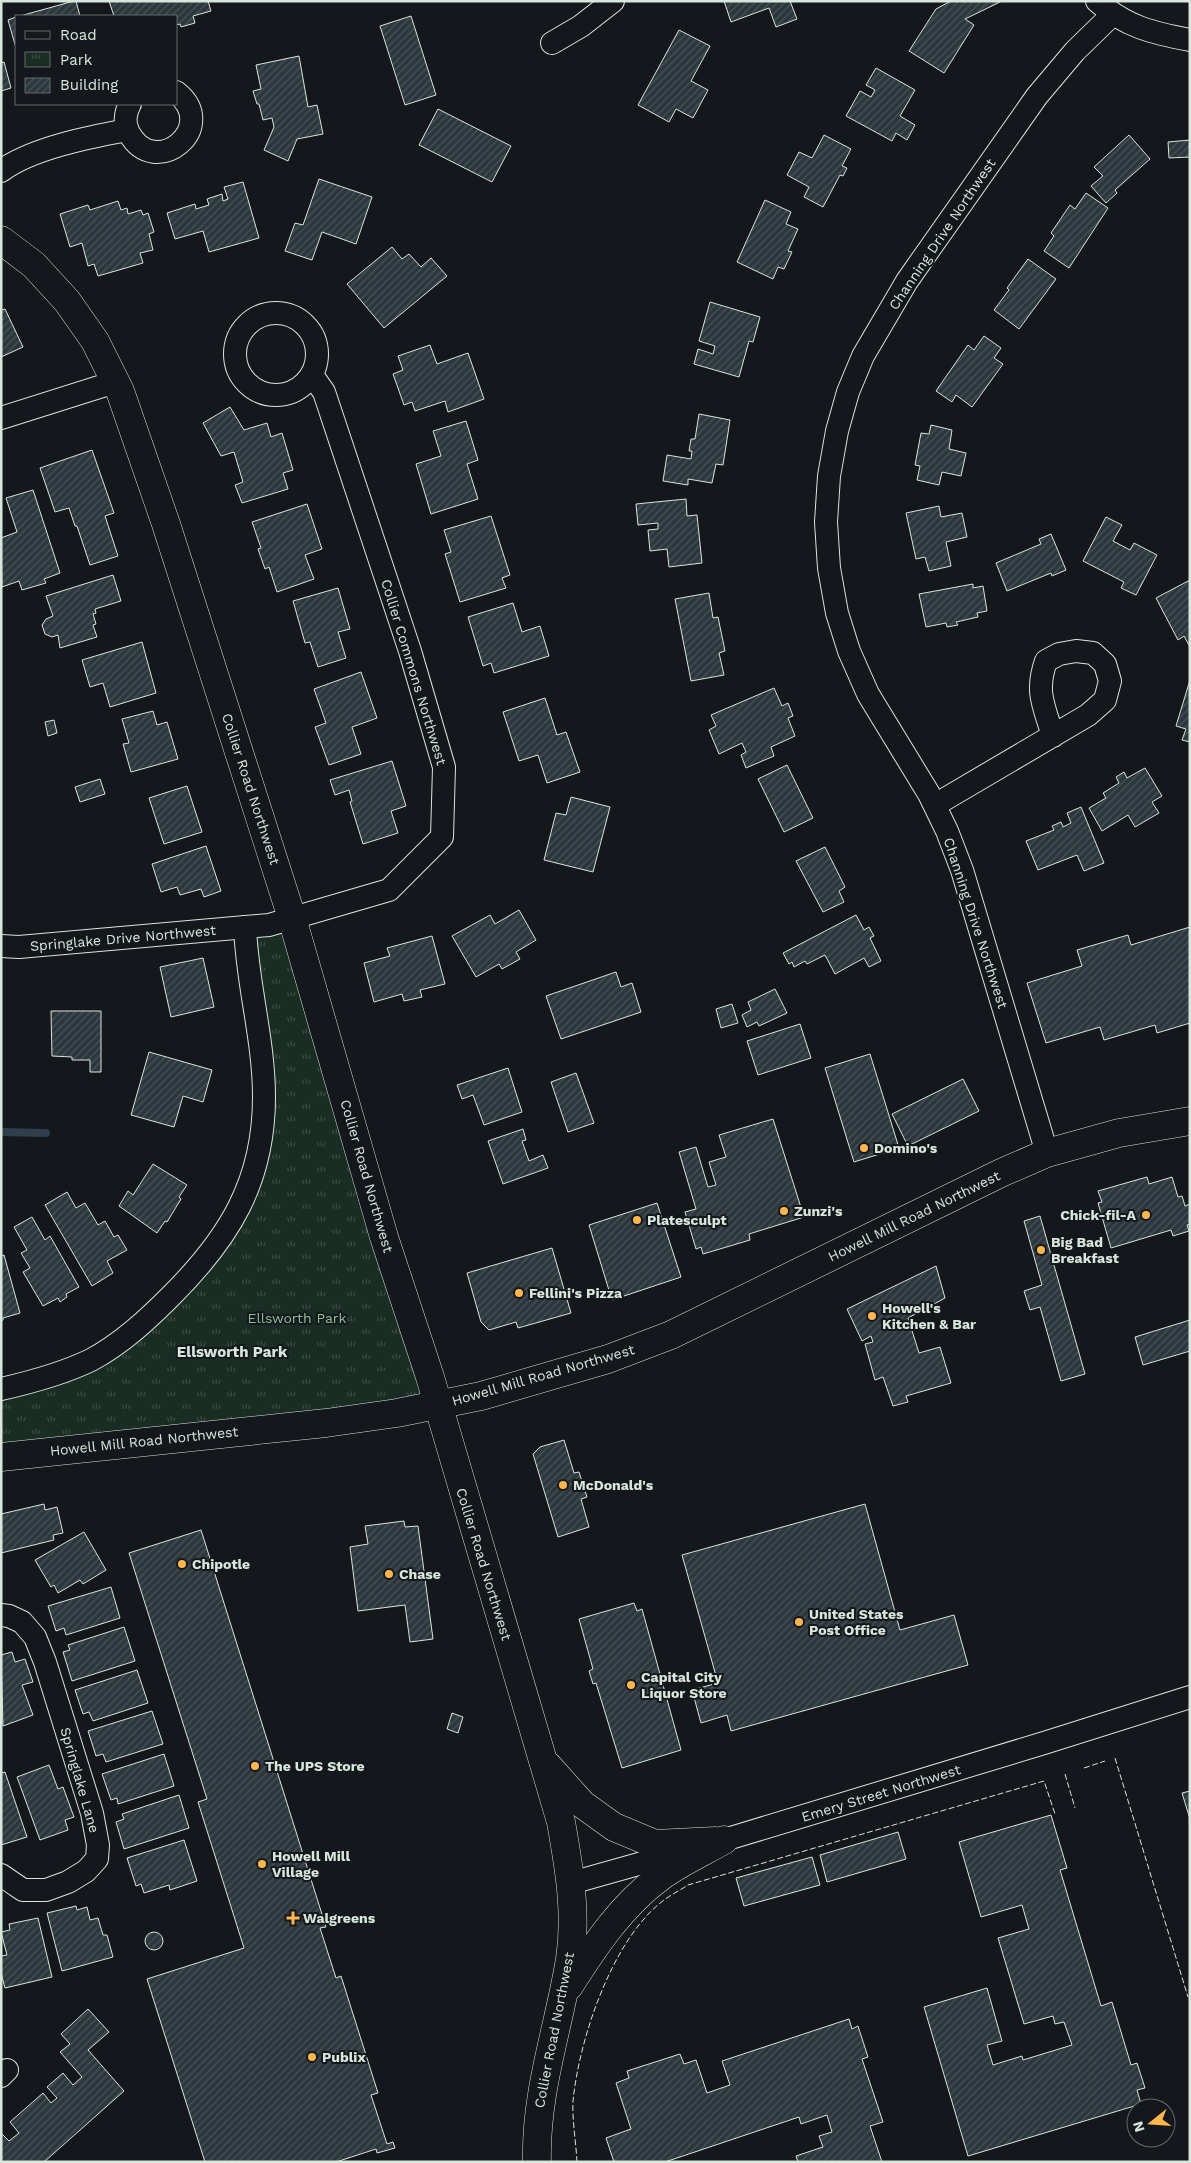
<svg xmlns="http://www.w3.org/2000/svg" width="1191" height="2163" font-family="'Work Sans',sans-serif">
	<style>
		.park { fill: url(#park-tufts); stroke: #939e99 }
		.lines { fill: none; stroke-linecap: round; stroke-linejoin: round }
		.stream { stroke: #2f3f4d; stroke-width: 8 }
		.building { fill: url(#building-hatch); stroke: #d8e6dc }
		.minor-casing { stroke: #d8e6dc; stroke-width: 24 }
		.tertiary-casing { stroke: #d8e6dc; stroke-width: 29 }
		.secondary-casing { stroke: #d8e6dc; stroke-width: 29 }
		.minor { stroke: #14181c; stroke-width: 22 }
		.tertiary { stroke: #14181c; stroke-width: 28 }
		.secondary { stroke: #14181c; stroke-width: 28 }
		.fence { stroke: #d8e6dc; stroke-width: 1; stroke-dasharray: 6 2.5; stroke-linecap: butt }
		.poi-dot { fill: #ffb74d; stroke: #14181c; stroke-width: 2 }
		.labels { text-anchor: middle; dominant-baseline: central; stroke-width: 4; stroke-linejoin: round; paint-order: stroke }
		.street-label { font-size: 14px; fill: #d8e6dc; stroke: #14181c }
		.poi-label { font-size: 14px; font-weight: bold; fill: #d8e6dc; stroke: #14181c; text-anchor: start }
		.park-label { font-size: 14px; fill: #8ac095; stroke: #14181c }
		.neighbourhood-label { font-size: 15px; font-weight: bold; fill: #d8e6dc; stroke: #14181c }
	</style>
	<defs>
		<pattern id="park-tufts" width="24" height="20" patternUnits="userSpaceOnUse" patternTransform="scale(1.25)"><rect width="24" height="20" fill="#1a2d24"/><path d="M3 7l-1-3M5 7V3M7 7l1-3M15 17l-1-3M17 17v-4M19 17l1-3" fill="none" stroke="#3b4b43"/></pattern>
		<pattern id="building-hatch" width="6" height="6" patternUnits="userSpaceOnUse" patternTransform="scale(1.25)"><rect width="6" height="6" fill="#2c363c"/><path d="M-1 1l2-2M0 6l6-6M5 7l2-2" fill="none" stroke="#4a5358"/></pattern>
	</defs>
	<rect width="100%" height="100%" fill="#14181c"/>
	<polygon class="park" points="292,918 438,1405 1,1454 1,1389 92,1359 200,1266 261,1140 245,927"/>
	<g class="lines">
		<polyline class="stream" points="1,1132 46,1133"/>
	</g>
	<g class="building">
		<polygon points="74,1 76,1 80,16 20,16"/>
		<polygon points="109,1 208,1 211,11 193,16 195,23 181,27 180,24 176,25 176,16 114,16"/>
		<polygon points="724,1 790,1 797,19 776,27 769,8 731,22"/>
		<polygon points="951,1 1002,1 965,19 974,25 944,73 909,51 936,9"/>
		<polygon points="411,16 436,95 405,105 380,26"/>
		<polygon points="16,17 16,48 8,20"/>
		<polygon points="679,30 710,46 691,81 708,90 693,118 676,109 669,122 638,105"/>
		<polygon points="299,56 308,107 317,105 323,134 297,139 288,161 264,150 274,127 272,118 263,120 259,104 257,104 253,91 261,89 256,65"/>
		<polygon points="4,62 11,88 1,91 1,63"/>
		<polygon points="876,68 915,90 900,116 915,125 907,140 896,133 892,141 846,116 860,91 871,97 875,90 866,85"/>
		<polygon points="438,109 511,146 492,182 419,145"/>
		<polygon points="824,135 851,149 842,166 847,168 843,176 840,175 823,207 804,197 809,187 787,175 799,152 812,158"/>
		<polygon points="1129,135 1150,159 1115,190 1117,193 1106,203 1091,186 1103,176 1094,167"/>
		<polygon points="1190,140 1190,157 1169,158 1168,142"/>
		<polygon points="319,179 372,197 356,244 322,232 312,260 285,251 295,223 303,225"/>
		<polygon points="243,182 259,238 209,252 203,231 175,239 167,213 195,204 196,209 209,205 207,199 222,194 223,201 228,199 224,187"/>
		<polygon points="1086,193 1108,208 1069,268 1044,251 1054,236 1051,233 1070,205 1075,209"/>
		<polygon points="765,200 791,212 786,224 798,229 788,251 792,252 784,269 778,267 773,279 737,262"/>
		<polygon points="118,201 121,210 127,208 128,214 141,210 143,215 148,213 154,232 149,234 153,250 140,253 143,263 98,276 94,264 88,266 82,243 70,247 60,214 88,205 90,210"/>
		<polygon points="392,247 402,259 409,254 421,267 431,258 447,276 384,328 347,284"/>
		<polygon points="1028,259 1056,279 1019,329 994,310 1009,290 1007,288"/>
		<polygon points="710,302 760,317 753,342 749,341 739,377 694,364 698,349 713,354 715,346 699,341"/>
		<polygon points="5,309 23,347 1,357 1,310"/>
		<polygon points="984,336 1001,348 994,358 1003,364 972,407 956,395 952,402 936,391 968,345 974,350"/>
		<polygon points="430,345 437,364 468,353 484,399 448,412 445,401 415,411 412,402 404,405 393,374 403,370 398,356"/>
		<polygon points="230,407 244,430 267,423 271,437 282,433 293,470 283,473 288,489 242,503 235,485 243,482 234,452 221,456 203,423"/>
		<polygon points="699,414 730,420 723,465 716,464 712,483 688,479 688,485 663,481 667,455 691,459 692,451 689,451 691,439 695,439"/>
		<polygon points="466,421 478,460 467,464 478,499 431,514 416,464 441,456 433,431"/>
		<polygon points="931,425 952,430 949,449 966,453 961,476 942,472 939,485 917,480 920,466 915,465 921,433 929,434"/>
		<polygon points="92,450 114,513 105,516 118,556 90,565 77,526 75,526 69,508 55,512 40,468"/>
		<polygon points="33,490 60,573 44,579 46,583 22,590 19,581 2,587 1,538 17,532 6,498"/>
		<polygon points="686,499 687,516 697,515 702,563 669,567 667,549 650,551 648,530 658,529 658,523 638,525 636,504"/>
		<polygon points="307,504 322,549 305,555 314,579 277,592 269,567 265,569 258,549 261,548 252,522"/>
		<polygon points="939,506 941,517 962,513 967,537 946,542 951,566 929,571 925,557 916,559 906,513"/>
		<polygon points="491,516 510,575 502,578 506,588 460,602 445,554 451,552 444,530"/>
		<polygon points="1106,517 1122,525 1113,541 1130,550 1134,543 1157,555 1136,595 1121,588 1124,582 1083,561"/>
		<polygon points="1051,534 1066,570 1052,576 1051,573 1007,591 996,563 1041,544 1039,539"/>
		<polygon points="113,575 121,601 95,609 96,613 93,614 96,624 93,625 97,637 60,648 58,635 52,637 45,634 42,625 46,619 53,616 46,596"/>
		<polygon points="1190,580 1190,647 1184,636 1178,640 1156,598"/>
		<polygon points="973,584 973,588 983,586 987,611 977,613 978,617 956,622 958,625 947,627 946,623 926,627 919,594"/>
		<polygon points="338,588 350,629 338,632 346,658 318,667 310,642 305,643 293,601"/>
		<polygon points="709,593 713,618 718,617 725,651 719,653 724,675 691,681 675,599"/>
		<polygon points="513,603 522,632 540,626 549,656 494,673 491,663 483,666 468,617"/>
		<polygon points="142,642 156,693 110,707 103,683 90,687 82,660"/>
		<polygon points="361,672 377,718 352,727 361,754 329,765 315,727 326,723 314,689"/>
		<polygon points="1190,680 1190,742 1182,740 1186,729 1176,726"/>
		<polygon points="774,688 782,706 788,703 793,716 788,718 795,736 771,747 774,756 746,768 741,755 746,752 742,743 719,754 709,730 716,726 711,715"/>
		<polygon points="545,698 557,735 566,732 580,772 547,783 538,755 519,761 503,712"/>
		<polygon points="153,711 157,725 167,722 178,759 131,772 123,744 129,743 122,719"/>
		<polygon points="54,720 57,733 48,736 45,722"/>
		<polygon points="392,761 406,806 391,811 398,833 363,844 350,802 352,801 349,790 335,795 330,780"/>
		<polygon points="787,765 813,818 784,832 758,779"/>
		<polygon points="1145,768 1162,796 1152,802 1159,813 1135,827 1128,815 1102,831 1089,808 1106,798 1103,793 1119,783 1116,777 1124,772 1127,778"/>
		<polygon points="100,779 105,794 80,802 75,787"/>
		<polygon points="187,786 202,832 164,844 149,798"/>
		<polygon points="571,797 610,807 593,872 544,860 556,813 566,815"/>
		<polygon points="1081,807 1104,863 1084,871 1077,855 1038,870 1026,841 1054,830 1052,826 1061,822 1063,827 1071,823 1067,813"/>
		<polygon points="206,846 221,891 204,897 201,889 180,895 177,887 161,892 152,864"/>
		<polygon points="825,847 845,887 839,891 844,902 823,912 796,861"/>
		<polygon points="519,910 536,940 516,952 520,959 502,969 499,964 476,977 452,936 490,915 495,924"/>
		<polygon points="856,915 864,930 869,927 874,936 870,938 881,961 869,967 864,958 835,974 825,955 807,964 805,961 794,967 792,962 789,964 783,953"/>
		<polygon points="1190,927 1190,1023 1157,1033 1155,1025 1104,1040 1100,1027 1046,1043 1027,983 1082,966 1077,950 1128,935 1131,945"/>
		<polygon points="432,936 445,984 420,990 422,997 404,1001 402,994 374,1002 364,963 390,956 387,948"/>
		<polygon points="203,958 214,1007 171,1017 160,967"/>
		<polygon points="616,972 621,987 632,983 641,1012 561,1039 546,996"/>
		<polygon points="775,989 787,1013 759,1026 757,1022 747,1027 742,1015 751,1010 748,1002"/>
		<polygon points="732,1004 738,1023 721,1028 716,1009"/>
		<polygon points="51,1011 101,1011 101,1072 90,1072 90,1060 72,1060 72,1057 52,1056"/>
		<polygon points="800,1024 811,1058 758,1075 747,1041"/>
		<polygon points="149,1052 212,1070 203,1102 183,1096 174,1127 131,1115"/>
		<polygon points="870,1054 899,1148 854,1162 825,1068"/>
		<polygon points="508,1068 522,1112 484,1125 473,1095 462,1099 457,1085"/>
		<polygon points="576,1073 594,1123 568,1132 551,1082"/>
		<polygon points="963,1079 979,1111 908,1146 892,1114"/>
		<polygon points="773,1119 804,1217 749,1234 750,1240 703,1254 701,1247 696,1249 685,1212 696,1209 679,1152 696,1147 708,1187 716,1185 709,1162 726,1157 719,1135"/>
		<polygon points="523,1129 526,1140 522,1141 529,1161 543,1155 548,1168 503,1184 488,1141"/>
		<polygon points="153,1164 187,1185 179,1197 181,1199 167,1222 165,1221 157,1233 119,1206 128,1191 133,1195"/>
		<polygon points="1147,1177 1149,1184 1172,1177 1178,1197 1182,1196 1185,1206 1190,1204 1190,1224 1187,1225 1189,1231 1173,1236 1171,1230 1111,1248 1098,1203 1102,1202 1098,1191"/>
		<polygon points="67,1192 76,1208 85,1203 98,1225 105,1221 114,1237 118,1235 127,1250 107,1261 113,1273 92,1286 45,1205"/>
		<polygon points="657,1203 681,1277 612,1300 589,1225"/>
		<polygon points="1040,1216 1085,1374 1061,1381 1040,1307 1030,1310 1024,1291 1042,1285 1024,1221"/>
		<polygon points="32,1217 45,1240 50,1236 79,1287 66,1294 67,1297 60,1302 58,1298 43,1306 23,1272 30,1268 21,1253 27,1250 14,1227"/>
		<polygon points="552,1248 571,1313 518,1328 516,1322 489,1330 481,1322 467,1273"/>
		<polygon points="4,1255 20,1313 3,1318 3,1320 1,1321 1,1256"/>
		<polygon points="936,1266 945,1298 908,1318 919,1353 940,1347 951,1383 906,1396 908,1402 893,1406 883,1377 875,1380 865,1344 873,1342 871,1336 862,1341 847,1309"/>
		<polygon points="1190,1320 1190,1351 1143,1365 1135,1337"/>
		<polygon points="564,1440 574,1473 579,1472 587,1497 581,1499 589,1527 558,1537 533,1454 540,1447"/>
		<polygon points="44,1504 45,1510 57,1507 63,1533 53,1535 54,1540 1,1553 1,1514"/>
		<polygon points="865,1504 900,1630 954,1615 968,1665 731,1731 727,1715 701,1723 692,1690 718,1683 682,1555"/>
		<polygon points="404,1521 405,1527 418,1526 433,1639 410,1642 405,1605 358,1611 350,1547 368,1544 365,1526"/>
		<polygon points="201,1530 326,1927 320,1928 336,1978 341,1976 378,2093 371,2095 387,2144 393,2142 395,2148 377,2153 376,2149 336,2162 205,2162 147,1979 244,1948 198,1802 207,1799 129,1553"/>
		<polygon points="84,1532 106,1570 83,1584 80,1580 58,1593 54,1585 51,1587 35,1560"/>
		<polygon points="111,1587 120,1618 66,1635 64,1628 56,1631 48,1606"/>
		<polygon points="634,1603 637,1611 642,1609 681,1750 622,1768 596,1683 593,1684 589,1671 593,1669 579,1619"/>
		<polygon points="124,1627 135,1661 72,1681 63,1652 70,1650 68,1645"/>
		<polygon points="12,1652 15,1662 25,1659 33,1682 22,1685 33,1715 3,1726 1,1655"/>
		<polygon points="137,1670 148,1703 93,1721 89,1712 83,1714 75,1690"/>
		<polygon points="152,1711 163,1744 106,1762 103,1754 96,1756 88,1731"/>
		<polygon points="452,1713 463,1717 458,1733 447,1729"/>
		<polygon points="164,1754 174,1786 118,1804 117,1798 111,1800 102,1774"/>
		<polygon points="49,1765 58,1789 63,1787 74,1817 65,1820 68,1830 40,1840 17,1777"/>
		<polygon points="5,1772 27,1837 1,1845 1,1773"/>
		<polygon points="1190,1791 1190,1819 1182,1793"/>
		<polygon points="179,1795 189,1828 124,1849 116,1822 124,1819 122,1814"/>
		<polygon points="1051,1815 1067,1868 1060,1870 1101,2006 1112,2002 1131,2065 1137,2063 1145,2088 1137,2090 1141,2104 968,2156 924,2007 987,1988 1002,2041 987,2045 993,2065 1022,2056 1023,2060 1072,2045 1064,2022 1055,2024 1053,2016 1024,2024 998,1938 1029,1929 1022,1905 981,1917 959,1842"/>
		<polygon points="898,1832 906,1859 827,1882 820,1855"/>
		<polygon points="184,1840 197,1881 170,1890 169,1885 144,1893 141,1884 136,1886 127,1858"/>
		<polygon points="812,1857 820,1885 744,1906 736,1878"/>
		<polygon points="76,1906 77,1910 87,1907 90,1920 98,1918 103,1935 107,1935 113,1957 62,1971 47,1913"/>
		<polygon points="38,1918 52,1977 5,1988 1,1973 1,1956 7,1955 1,1932 10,1930 9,1924"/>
		<circle cx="154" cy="1941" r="9"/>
		<polygon points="88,2009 109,2032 88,2050 124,2091 44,2162 1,2162 1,2133 9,2141 19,2133 10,2122 43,2093 51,2103 57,2098 47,2087 63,2073 73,2085 82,2077 60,2052 70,2044 61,2034"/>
		<polygon points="849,2019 852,2029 858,2026 868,2057 862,2059 883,2122 870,2126 882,2162 798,2162 796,2156 823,2147 819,2136 832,2132 827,2115 801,2124 799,2117 665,2162 614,2162 606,2138 631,2129 616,2083 629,2078 627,2071 680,2054 684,2064 696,2060 707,2093 730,2085 722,2061"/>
	</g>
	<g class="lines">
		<g class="minor-casing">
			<g id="minor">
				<path d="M1097,1C1126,27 1153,33 1190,40"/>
				<polyline points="552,43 581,26 613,1"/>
				<path d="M130,104C125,113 124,124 129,133C155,181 221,127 176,92"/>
				<path d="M1,171C32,148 90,137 127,130"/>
				<circle cx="276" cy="354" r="41"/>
				<polyline points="1,418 115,382"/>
				<path d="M935,805L1088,715L1105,700L1110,681L1105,664L1093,653L1076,651L1059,654L1046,661C1035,692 1044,706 1053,736"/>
				<polyline points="1,946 19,947 269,925 389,890 442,837 444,767 410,651 324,392 312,375"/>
				<polyline points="1047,1153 962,870 947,831 929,794 868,694 849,651 837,613 829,568 826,522 829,476 837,431 848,392 863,356 907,281 1037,96 1075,51 1112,15"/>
				<path d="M1,1389C32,1382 62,1374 91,1360C121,1344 147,1320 171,1296C229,1238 264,1182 264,1097C264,1039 247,984 245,927"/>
				<polyline points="1,1615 9,1616 22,1622 35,1637 45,1662 92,1813 98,1845 97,1859 86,1871 68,1882 46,1890 23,1890 1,1875"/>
				<polyline points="571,1883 724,1840 1044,1743 1190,1697"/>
				<polyline points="1,2076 7,2070"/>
			</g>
		</g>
		<g class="tertiary-casing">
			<g id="tertiary">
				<path d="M1,240L34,265L67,301L95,341L120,391L166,524L292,918L384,1237L430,1377L561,1822C569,1867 577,1913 570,1959C559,2027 535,2092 537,2162"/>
				<polyline points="548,1766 582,1804 614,1827 655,1844 715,1841"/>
				<path d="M569,1986C595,1945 621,1906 660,1877C679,1863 703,1852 724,1840"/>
			</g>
		</g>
		<g class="secondary-casing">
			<polyline id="secondary" points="1,1457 326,1423 397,1413 481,1396 608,1359 671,1335 1003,1172 1047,1153 1119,1133 1190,1121"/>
		</g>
		<use href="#minor" class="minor"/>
		<use href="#tertiary" class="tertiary"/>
		<use href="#secondary" class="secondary"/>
		<g class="fence">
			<polyline points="1115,1758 1188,1997"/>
			<polyline points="1084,1768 1105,1761"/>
			<polyline points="1065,1774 1075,1808"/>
			<path d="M577,2162C576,2142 572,2120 573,2101C579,2040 611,1944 659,1904C668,1896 679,1891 688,1885L1044,1781L1055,1814"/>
		</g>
	</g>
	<g class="poi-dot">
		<circle cx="864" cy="1148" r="5"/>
		<circle cx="784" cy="1211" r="5"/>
		<circle cx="1146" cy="1215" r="5"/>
		<circle cx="637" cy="1220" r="5"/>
		<circle cx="1041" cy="1250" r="5"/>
		<circle cx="519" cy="1293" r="5"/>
		<circle cx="872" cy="1316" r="5"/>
		<circle cx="563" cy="1485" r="5"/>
		<circle cx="182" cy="1564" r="5"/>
		<circle cx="389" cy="1574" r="5"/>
		<circle cx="799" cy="1622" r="5"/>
		<circle cx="631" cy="1685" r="5"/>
		<circle cx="255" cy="1766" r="5"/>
		<circle cx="262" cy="1864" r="5"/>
		<path d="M290.5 1910.5h5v5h5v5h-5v5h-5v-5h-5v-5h5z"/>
		<circle cx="312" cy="2057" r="5"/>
	</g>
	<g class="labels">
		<g class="street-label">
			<text transform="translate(942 234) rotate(-56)">Channing Drive Northwest</text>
			<text transform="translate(414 672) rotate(73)">Collier Commons Northwest</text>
			<text transform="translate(251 789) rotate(72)">Collier Road Northwest</text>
			<text transform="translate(976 923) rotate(72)">Channing Drive Northwest</text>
			<text transform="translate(123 938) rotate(-5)">Springlake Drive Northwest</text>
			<text transform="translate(367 1176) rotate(74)">Collier Road Northwest</text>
			<text transform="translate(914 1216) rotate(-26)">Howell Mill Road Northwest</text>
			<text transform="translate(543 1375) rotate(-16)">Howell Mill Road Northwest</text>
			<text transform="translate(144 1441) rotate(-6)">Howell Mill Road Northwest</text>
			<text transform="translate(484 1564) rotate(73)">Collier Road Northwest</text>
			<text transform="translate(80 1780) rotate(74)">Springlake Lane</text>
			<text transform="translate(881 1793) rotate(-17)">Emery Street Northwest</text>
			<text transform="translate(554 2030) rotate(-79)">Collier Road Northwest</text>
		</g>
		<g class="poi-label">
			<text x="874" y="1148">Domino's</text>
			<text x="794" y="1211">Zunzi's</text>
			<text x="1136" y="1215" text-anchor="end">Chick-fil-A</text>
			<text x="647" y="1220">Platesculpt</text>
			<text x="1051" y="1242">Big Bad<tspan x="1051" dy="16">Breakfast</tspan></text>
			<text x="529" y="1293">Fellini's Pizza</text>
			<text x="882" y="1308">Howell's<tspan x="882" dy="16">Kitchen &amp; Bar</tspan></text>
			<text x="573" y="1485">McDonald's</text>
			<text x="192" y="1564">Chipotle</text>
			<text x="399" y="1574">Chase</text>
			<text x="809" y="1614">United States<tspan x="809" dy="16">Post Office</tspan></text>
			<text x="641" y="1677">Capital City<tspan x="641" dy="16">Liquor Store</tspan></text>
			<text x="265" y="1766">The UPS Store</text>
			<text x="272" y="1856">Howell Mill<tspan x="272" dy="16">Village</tspan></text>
			<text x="303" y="1918">Walgreens</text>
			<text x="322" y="2057">Publix</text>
		</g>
		<g class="park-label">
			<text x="297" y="1318">Ellsworth Park</text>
		</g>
		<g class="neighbourhood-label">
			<text x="232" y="1352">Ellsworth Park</text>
		</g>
	</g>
	<rect width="1191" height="2163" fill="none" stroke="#d8e6dc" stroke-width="5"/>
	<rect x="15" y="15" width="162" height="90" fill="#14181c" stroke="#626a69"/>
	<rect x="25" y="31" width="25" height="8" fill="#14181c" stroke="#626a69"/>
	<text x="60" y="40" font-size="15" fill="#d8e6dc">Road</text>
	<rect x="25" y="52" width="25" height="15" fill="url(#park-tufts)" stroke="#626a69"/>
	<text x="60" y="65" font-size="15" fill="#d8e6dc">Park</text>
	<rect x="25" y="78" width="25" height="15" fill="url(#building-hatch)" stroke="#626a69"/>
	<text x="60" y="90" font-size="15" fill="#d8e6dc">Building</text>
	<g transform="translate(1151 2123) rotate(253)"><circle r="24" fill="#14181c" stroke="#626a69"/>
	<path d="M0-4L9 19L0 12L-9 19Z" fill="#ffb74d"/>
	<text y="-8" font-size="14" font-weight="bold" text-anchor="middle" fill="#d8e6dc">N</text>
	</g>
</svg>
